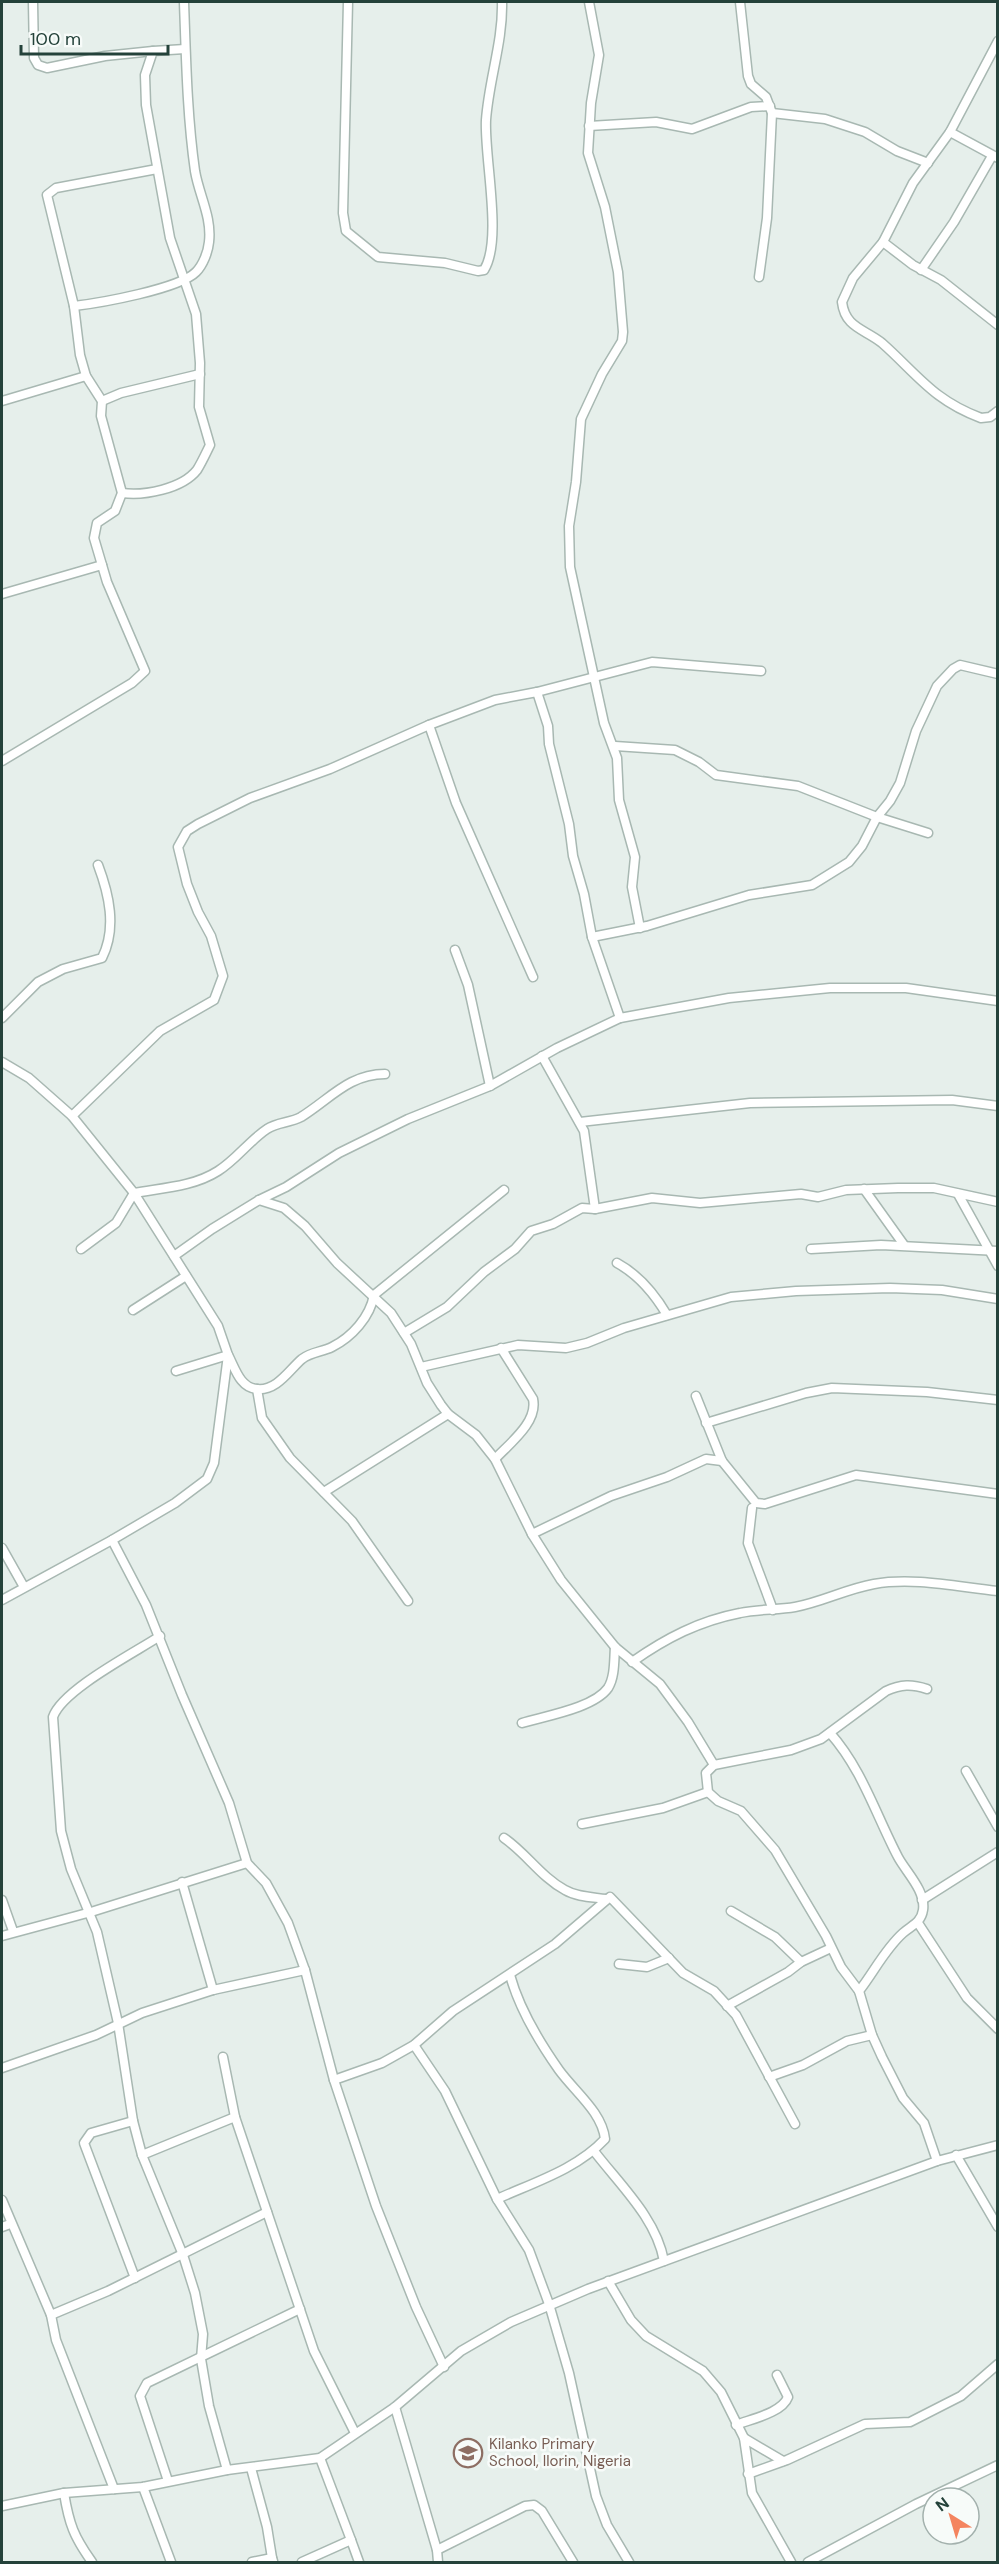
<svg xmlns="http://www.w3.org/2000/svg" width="999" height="2564" font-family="'DM Sans',sans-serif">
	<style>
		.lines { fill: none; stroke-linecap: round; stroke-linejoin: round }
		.street-casing { stroke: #a8b8b2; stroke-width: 11 }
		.street { stroke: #fff; stroke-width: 8 }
		.labels { text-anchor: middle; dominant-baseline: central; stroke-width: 5; stroke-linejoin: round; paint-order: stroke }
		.education-label { font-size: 15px; fill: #785e54; stroke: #f7fbf9; text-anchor: start }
	</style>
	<rect width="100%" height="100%" fill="#e6efeb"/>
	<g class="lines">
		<g class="street-casing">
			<g id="street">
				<polyline points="33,2 34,58 38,65 47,68 105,56 153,51"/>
				<path d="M348,2L343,213L346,231L378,257L445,263L478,271L484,270C503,240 484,157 486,120C489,79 503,42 502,2"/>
				<polyline points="589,2 599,55 591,103 588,153 605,207 618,272 623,332 622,341 602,374 581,419 576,482 569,526 570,567 604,723 617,758 619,800 635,857 632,887 640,928"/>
				<polyline points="740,2 748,76 751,84 766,97 772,113 767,218 759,277"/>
				<path d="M998,41L950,132L913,183L883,242L853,278L842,302C845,328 865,329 882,343C918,375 933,400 981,418L990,417L998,411"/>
				<polyline points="772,113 825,119 865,132 897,151 928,163"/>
				<polyline points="589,126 656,122 692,129 751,107 770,106"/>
				<polyline points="950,132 998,158"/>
				<polyline points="883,242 913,265 941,280 998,325"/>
				<polyline points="921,270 954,222 992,156"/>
				<path d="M74,306C100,303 179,289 196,272C203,265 208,252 209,242C212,217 199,195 195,171C187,115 186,57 184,2"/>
				<polyline points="2,401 86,376"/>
				<polyline points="102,401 121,393 200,374"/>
				<path d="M122,493C144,496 182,489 197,470C202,462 206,453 210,445L199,407L200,363L196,314L170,238L146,105L145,75L153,51L185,49"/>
				<polyline points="2,594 102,565"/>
				<polyline points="537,692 548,726 549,744 569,824 573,856 584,894 592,937 620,1018"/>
				<polyline points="429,725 456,803 533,977"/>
				<polyline points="615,746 675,750 699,762 716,775 798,786 877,817 928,833"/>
				<polyline points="2,761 132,683 145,671 107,582 94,538 97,523 115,511 122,493 101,416 102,401 86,376 80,355 74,306 47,195 56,188 157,169"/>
				<polyline points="592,937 647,926 749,895 812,885 849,862 862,846 877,817 890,801 900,783 916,731 937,686 953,669 960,665 998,674"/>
				<polyline points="455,950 468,985 490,1086"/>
				<path d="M2,1018L38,982L63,969L102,958C117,928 109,894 98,865"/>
				<polyline points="542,1056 584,1131 595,1209"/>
				<polyline points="2,1062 29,1078 72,1116 134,1193 218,1326 228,1355 214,1463 207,1479 175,1503 112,1540 2,1600"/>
				<polyline points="72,1116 160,1031 214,1000 223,976 211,936 198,912 187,884 178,847 187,831 198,824 250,798 330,769 429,725 495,700 537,692 652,662 761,671"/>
				<polyline points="580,1122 750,1103 952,1100 998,1106"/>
				<polyline points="864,1189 904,1245"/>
				<polyline points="958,1194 998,1266"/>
				<polyline points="259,1200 284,1208 305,1226 337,1263 391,1313 411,1344 427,1383 441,1405 448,1414 476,1435 495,1459 532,1534 561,1580 615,1647 660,1684 688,1722 714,1765"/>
				<path d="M81,1249L116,1223L134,1193C161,1188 193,1187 218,1171C236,1160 249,1141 267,1129C277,1122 290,1123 301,1117C330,1099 349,1074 385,1074"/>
				<polyline points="811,1249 881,1245 998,1251"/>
				<polyline points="174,1256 212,1229 259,1200 286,1187 339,1153 408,1119 490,1086 557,1048 620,1018 729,998 830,988 906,988 998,1001"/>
				<path d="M617,1263C639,1275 654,1293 667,1315"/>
				<polyline points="133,1310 186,1276"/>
				<polyline points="404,1333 447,1307 484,1272 515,1249 531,1231 553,1224 582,1208 595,1209 652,1198 700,1203 801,1194 818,1197 846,1190 898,1188 934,1188 998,1202"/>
				<polyline points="421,1367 518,1345 566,1348 587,1343 624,1328 731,1297 796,1291 890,1288 942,1290 998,1299"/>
				<path d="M176,1371L228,1355C235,1368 240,1388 257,1389C277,1391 289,1370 302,1359C311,1352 322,1352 332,1347C352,1337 370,1317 374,1295L504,1190"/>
				<polyline points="257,1389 262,1418 290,1458 352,1521 408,1601"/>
				<polyline points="696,1396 722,1461 756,1503 765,1504 856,1475 998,1494"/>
				<polyline points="706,1423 806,1393 832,1388 927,1392 998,1400"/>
				<path d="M495,1459C510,1443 538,1422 533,1399L501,1348"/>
				<polyline points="324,1492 448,1414"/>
				<polyline points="752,1508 748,1543 773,1610"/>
				<polyline points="532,1534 611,1496 667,1477 706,1459 722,1461"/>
				<polyline points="112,1540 146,1605 182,1695 229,1803 247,1863 266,1883 288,1923 305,1970 334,2080 376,2206 416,2307 444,2367"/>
				<polyline points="2,1548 24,1587"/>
				<path d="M160,1636C134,1653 62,1690 53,1717L61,1831L71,1869L97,1932L118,2023L133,2121L142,2155L183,2255L195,2293L203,2334L201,2359L209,2406L227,2470"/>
				<path d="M632,1662C666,1638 699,1621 740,1613C758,1609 777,1610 795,1607C822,1602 846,1589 874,1584C914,1577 958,1587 998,1591"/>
				<path d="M522,1723C545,1716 594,1708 608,1688C615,1677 614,1660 615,1647"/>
				<path d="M830,1733C862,1769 876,1815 898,1857C906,1872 926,1891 923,1910C921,1923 912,1925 903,1933C885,1949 874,1972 859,1991L872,2035L882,2057L903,2098L924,2123L937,2161"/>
				<polyline points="966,1771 998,1827"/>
				<polyline points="582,1824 663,1808 708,1792"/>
				<path d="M504,1838C526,1853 541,1877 565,1890C577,1897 592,1897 606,1899"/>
				<polyline points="182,1882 213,1990"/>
				<polyline points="2,1900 13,1931"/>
				<polyline points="922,1900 998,1852"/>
				<polyline points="731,1911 775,1937 801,1962"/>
				<polyline points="918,1923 967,1998 998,2029"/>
				<polyline points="2,1936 91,1912 247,1863"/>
				<polyline points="619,1964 647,1967 669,1958"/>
				<path d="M859,1991L841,1967L826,1936L775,1850L741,1811L718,1801L708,1792L706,1773L714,1765L791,1750L821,1739L886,1691C901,1684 912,1684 927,1689"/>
				<polyline points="727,2006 788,1972 801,1962 831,1948"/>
				<polyline points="414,2045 445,2091 497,2199 529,2250 549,2304 569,2373 596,2496 607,2525 629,2562"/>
				<polyline points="223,2057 235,2117"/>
				<polyline points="2,2068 96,2035 142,2013 213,1990 305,1970"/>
				<polyline points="769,2077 803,2065 847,2041 872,2035"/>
				<polyline points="334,2080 382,2063 414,2045 453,2011 555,1944 610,1897 683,1973 714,1991 736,2015 795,2124"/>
				<polyline points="133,2121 91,2133 84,2143 135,2278"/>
				<path d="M594,2151C620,2185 656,2218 664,2261"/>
				<polyline points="142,2155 235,2117 314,2351 355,2433"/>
				<polyline points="956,2155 998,2227"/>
				<path d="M497,2199C535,2182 577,2169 605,2139C602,2112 575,2092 559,2070C540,2043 519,2008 510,1975"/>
				<polyline points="2,2200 51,2315 56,2340 114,2489"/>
				<polyline points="2,2227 10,2224"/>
				<polyline points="608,2281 631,2320 646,2336 703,2371 721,2392 744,2438 752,2493 791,2562"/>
				<polyline points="51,2315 108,2291 267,2212"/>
				<polyline points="395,2407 437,2550 438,2562"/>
				<path d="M736,2425C751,2419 782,2413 788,2397L777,2375"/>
				<polyline points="744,2438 783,2461"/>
				<polyline points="320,2458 351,2540"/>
				<polyline points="251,2468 267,2527 272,2558"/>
				<polyline points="748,2474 787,2460 865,2424 910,2422 961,2396 998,2364"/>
				<polyline points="168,2481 140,2396 147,2383 300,2309"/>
				<polyline points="143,2487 171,2562"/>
				<path d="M64,2493C69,2524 74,2537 92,2562"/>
				<polyline points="2,2506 64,2493 143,2487 227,2470 320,2458 395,2407 461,2351 511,2322 588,2289 937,2161 998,2145"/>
				<polyline points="437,2550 525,2506 534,2505 542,2511 573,2562"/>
				<polyline points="252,2562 272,2558 273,2561"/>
				<polyline points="302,2562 351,2540 359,2562"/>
				<polyline points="808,2562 916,2504 998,2465"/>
			</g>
		</g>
		<use href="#street" class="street"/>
	</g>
	<defs>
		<g id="school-ring" transform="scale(1.5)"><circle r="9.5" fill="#f7fbf9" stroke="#8d6e63" stroke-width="1.5"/><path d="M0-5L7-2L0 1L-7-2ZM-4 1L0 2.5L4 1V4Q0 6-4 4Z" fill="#8d6e63"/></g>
	</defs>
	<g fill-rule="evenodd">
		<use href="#school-ring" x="468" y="2453"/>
	</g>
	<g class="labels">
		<g class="education-label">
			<text x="489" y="2444">Kilanko Primary<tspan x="489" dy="17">School, Ilorin, Nigeria</tspan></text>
		</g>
	</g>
	<rect width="999" height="2564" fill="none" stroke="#24423a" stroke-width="6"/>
	<g transform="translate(951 2516) rotate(323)"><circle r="28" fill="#f7fbf9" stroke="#a3b1ad" stroke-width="1.5"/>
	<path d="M0-4.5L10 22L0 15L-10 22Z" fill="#f4845f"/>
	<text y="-9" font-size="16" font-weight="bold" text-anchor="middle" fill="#24423a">N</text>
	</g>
	<path d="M21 45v9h147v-9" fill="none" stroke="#24423a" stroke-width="3"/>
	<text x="30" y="45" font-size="18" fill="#24423a" stroke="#f7fbf9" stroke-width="4.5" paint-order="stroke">100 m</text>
</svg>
